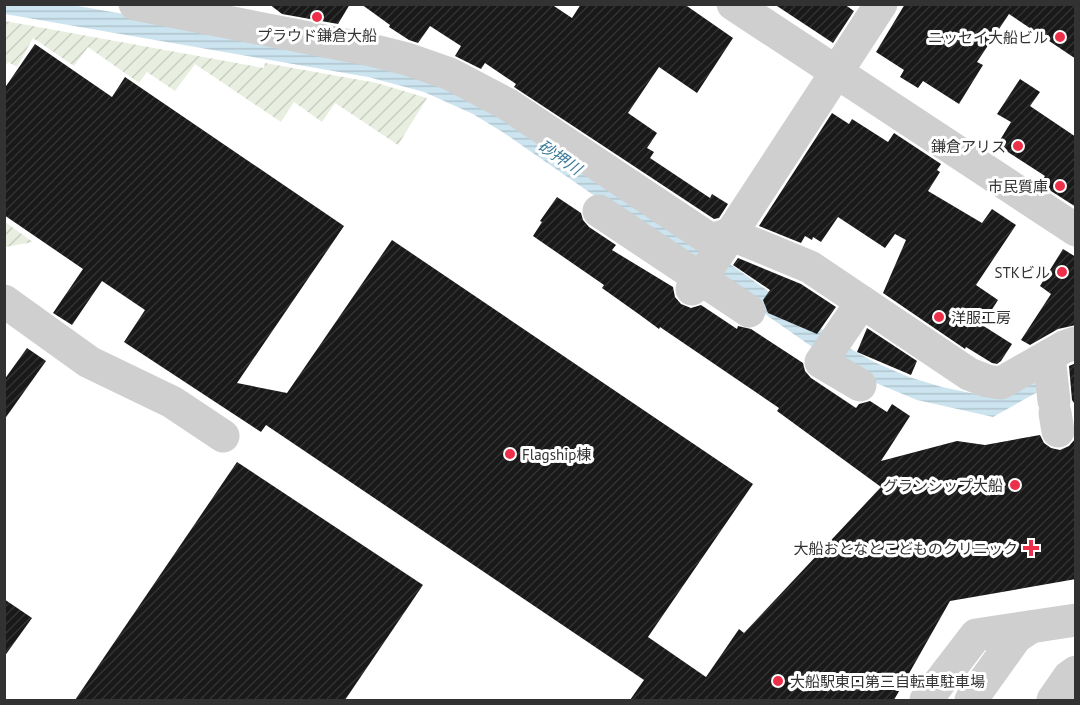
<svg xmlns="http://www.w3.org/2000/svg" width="1080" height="705" font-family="'PT Sans','Noto Sans JP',sans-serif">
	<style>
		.garden { fill: url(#garden-furrows) }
		.water { fill: url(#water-rules) }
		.building { fill: url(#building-hatch) }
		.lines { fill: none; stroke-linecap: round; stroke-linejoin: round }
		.minor { stroke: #cfcfcf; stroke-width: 33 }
		.poi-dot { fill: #ee2f49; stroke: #fff; stroke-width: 2 }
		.labels { text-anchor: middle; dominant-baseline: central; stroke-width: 6; stroke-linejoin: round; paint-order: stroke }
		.poi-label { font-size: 15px; fill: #323232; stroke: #fff; text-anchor: end }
		.water-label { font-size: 16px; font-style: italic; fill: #3a7b9a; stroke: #fff }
	</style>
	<defs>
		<pattern id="garden-furrows" width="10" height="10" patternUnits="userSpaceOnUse" patternTransform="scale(1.5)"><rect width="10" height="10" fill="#e9efe0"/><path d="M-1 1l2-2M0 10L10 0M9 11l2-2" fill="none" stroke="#c8cdc1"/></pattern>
		<pattern id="water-rules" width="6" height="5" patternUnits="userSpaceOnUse" patternTransform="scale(1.5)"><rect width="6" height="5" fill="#cce4ef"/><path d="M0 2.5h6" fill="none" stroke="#b0c4cd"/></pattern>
		<pattern id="building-hatch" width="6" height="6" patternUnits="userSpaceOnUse" patternTransform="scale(1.5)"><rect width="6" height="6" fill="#191919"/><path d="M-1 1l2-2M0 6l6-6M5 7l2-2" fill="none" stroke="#323232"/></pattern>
	</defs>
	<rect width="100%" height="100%" fill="#fff"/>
	<g class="garden">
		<polygon points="5,21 264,68 265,63 377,83 427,98 398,145 335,103 322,122 294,102 281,122 195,64 175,91 147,72 139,83 88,47 74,66 33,38 17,67 8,62 5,67"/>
		<polygon points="5,222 33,242 5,247"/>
	</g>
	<polygon class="water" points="4,5 72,5 371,57 465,87 706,247 844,345 874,362 909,377 942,387 990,397 1040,368 1043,389 993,417 917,400 876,383 818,351 504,133 473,114 424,92 368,77 5,14"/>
	<g class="building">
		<polygon points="269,4 350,4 338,24 282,14"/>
		<polygon points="361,4 551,4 572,18 581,4 684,4 733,38 697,93 659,67 628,113 657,133 647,148 654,152 650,158 710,198 712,194 728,204 719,218 714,219 514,87 516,84 485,63 481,69 455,56 461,46 430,26 418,43 409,40 389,27 390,25"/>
		<polygon points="774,4 844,4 854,11 833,43"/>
		<polygon points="905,4 1076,4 1076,59 1009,14 977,62 983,65 959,104 923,81 918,88 900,77 904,70 876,52"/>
		<polygon points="35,44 112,97 125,77 344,226 237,383 287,393 392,240 753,484 648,637 706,677 739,629 744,633 881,487 777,411 779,408 660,327 659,329 640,315 602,288 604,285 533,236 542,222 540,221 557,197 581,213 583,220 589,227 616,245 612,250 673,287 675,297 681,304 691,308 701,305 737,329 738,326 751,329 803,363 805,371 811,378 856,408 859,404 870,401 887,412 892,404 910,416 881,461 957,441 985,445 1040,435 1044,443 1051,448 1060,450 1069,446 1076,438 1076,579 950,601 894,700 630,700 644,680 266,425 261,432 124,342 145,310 102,281 72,325 53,313 83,269 4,215 4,89"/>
		<polygon points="1020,79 1040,92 1030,106 1076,137 1076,207 1040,184 1045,176 997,145 1011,122 997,114"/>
		<polygon points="832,113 849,124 852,119 888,142 894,133 941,164 937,170 940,172 928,191 982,223 992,209 1016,225 976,285 998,300 982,325 1012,344 1001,361 997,364 992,363 966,347 965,349 883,293 906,240 895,234 885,248 838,217 821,242 813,237 812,240 805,236 801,243 759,226"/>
		<polygon points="1063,249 1076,257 1076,325 1058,329 1030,345 1021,340 1051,294 1040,286"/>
		<polygon points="738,258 801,284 836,307 817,334 768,313 763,300 770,290 733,265"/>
		<polygon points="867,328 917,361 911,375 857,352"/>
		<polygon points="27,348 46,361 4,420 4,380"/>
		<polygon points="1076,363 1076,406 1072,400 1069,366"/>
		<polygon points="237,462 423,585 345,700 75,700"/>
		<polygon points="4,599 32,618 4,657"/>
	</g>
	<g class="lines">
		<g class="minor">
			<polyline points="135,4 371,50 407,59 450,74 507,104 711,240 730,234 810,267 969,374 987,381 1001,383 1064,347 1076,343"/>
			<polyline points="733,4 1076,230"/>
			<polyline points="599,211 749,311"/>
			<polyline points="692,289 717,255 881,4"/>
			<polyline points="4,301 89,362 172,402 223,436"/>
			<polyline points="1049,356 1054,401"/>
			<polyline points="860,385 821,362 862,302"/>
			<polyline points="1055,413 1058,431"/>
			<polyline points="926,700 976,635 1076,620"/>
			<polyline points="971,700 1016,637 1031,627"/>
			<polyline points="1053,700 1069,677 1076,672"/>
		</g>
	</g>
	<g class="poi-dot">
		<circle cx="317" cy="17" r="6"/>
		<circle cx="1060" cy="37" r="6"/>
		<circle cx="1018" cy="146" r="6"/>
		<circle cx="1060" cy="186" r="6"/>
		<circle cx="1062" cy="272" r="6"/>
		<circle cx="939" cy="317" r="6"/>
		<circle cx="510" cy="454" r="6"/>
		<circle cx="1015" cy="485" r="6"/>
		<path d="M1028 539h6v6h6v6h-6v6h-6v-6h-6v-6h6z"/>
		<circle cx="778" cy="681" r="6"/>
	</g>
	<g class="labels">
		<g class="poi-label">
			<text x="317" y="35" text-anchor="middle">プラウド鎌倉大船</text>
			<text x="1048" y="37">ニッセイ大船ビル</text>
			<text x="1006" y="146">鎌倉アリス</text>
			<text x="1048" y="186">市民質庫</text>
			<text x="1050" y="272">STKビル</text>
			<text x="951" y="317" text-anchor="start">洋服工房</text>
			<text x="522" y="454" text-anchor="start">Flagship棟</text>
			<text x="1003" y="485">グランシップ大船</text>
			<text x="1018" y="548">大船おとなとこどものクリニック</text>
			<text x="790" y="681" text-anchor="start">大船駅東口第三自転車駐車場</text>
		</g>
		<g class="water-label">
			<text transform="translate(560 157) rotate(34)">砂押川</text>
		</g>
	</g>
	<rect width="1080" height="705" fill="none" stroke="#323232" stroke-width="12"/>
</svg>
